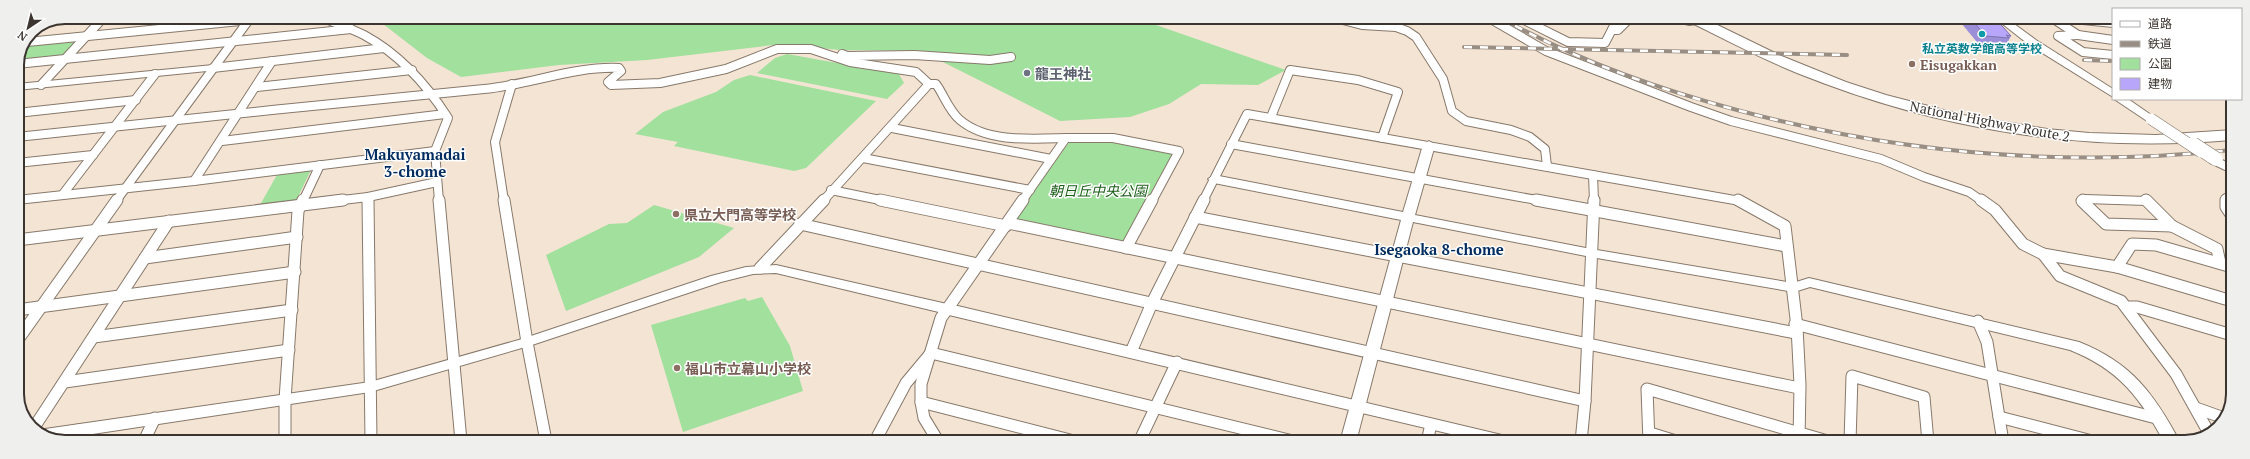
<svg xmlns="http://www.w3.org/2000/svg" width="2250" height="459" font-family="'PT Serif','Noto Sans JP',serif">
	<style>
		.green { fill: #a1e09d }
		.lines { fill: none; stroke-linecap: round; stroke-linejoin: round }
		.minor-far1-casing { stroke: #87796b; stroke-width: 10 }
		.minor-casing { stroke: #87796b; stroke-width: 13 }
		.tertiary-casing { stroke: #87796b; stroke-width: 2 }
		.trunk-casing { stroke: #87796b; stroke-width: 2 }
		.minor-far1 { stroke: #fff; stroke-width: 8 }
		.minor { stroke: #fff; stroke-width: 11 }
		.tertiary { fill: #fff; fill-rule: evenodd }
		.trunk { fill: #fff; fill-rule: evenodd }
		.rail-casing { stroke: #998e83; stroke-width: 4 }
		.rail { stroke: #fff; stroke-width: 2.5; stroke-dasharray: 8; stroke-linecap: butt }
		.minor-bridge-casing { stroke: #87796b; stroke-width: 10; stroke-linecap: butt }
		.tertiary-bridge-casing { stroke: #87796b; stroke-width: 12; stroke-linecap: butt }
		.primary-bridge-casing { stroke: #87796b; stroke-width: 15; stroke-linecap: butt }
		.minor-bridge { stroke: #fff; stroke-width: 8 }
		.tertiary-bridge { stroke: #fff; stroke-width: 11 }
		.primary-bridge { stroke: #fff; stroke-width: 14 }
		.wall { fill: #9d8fd7 }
		.building { fill: #b7a6fa; stroke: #8074af }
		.culture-dot { fill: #0f9aa8; stroke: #fff; stroke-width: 1.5 }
		.education-dot { fill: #8d6e63; stroke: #fff; stroke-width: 1.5 }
		.worship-dot { fill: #6b7280; stroke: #fff; stroke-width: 1.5 }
		.labels { text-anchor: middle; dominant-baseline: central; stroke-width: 3; stroke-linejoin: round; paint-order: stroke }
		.far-culture-label { font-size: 12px; font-weight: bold; fill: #0d838f; stroke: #fff }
		.education-label { font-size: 14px; font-weight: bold; fill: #785e54; stroke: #fff; text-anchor: start }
		.worship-label { font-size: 14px; font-weight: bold; fill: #5b616d; stroke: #fff; text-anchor: start }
		.street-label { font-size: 14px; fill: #3c352f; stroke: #fff }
		.park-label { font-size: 14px; font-style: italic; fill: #1d5e1b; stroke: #fff }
		.neighbourhood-label { font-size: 15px; font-weight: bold; fill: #022c5f; stroke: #fff }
		.rim { fill: none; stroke: #3c352f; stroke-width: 2 }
	</style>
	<rect width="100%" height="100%" fill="#f4e4d4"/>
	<g class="green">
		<polygon points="374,17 1133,17 1286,70 1258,85 1201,84 1169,104 1130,117 1060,121 921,51 840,50 782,44 647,60 559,65 461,77 427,58"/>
		<polygon points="81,40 63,60 17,64 25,45"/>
		<polygon points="787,54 899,74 904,83 887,99 757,73 775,58"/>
		<polygon points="750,75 876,101 806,168 794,171 674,146 678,142 635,134 663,112 716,92 734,80"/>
		<polygon points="1070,141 1114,141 1173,152 1124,244 1013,220"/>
		<polygon points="311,170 296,201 260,205 278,173"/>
		<polygon points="654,205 734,228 699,257 566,311 546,255 609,224 627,223"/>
		<polygon points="762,297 790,346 803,391 683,432 651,325 745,298 748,301"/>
	</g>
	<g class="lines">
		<g class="minor-far1-casing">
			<g id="minor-far1">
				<path d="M321,17C335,23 350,28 364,35C399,54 427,85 448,118L435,151L439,201"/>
				<polyline points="1198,17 1212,19 1216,17"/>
				<polyline points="1335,18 1362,25 1396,27 1407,31 1416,37 1443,79 1452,111 1466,121 1511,130 1530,137 1545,149 1547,166"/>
				<polyline points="1489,18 1546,51 1691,107 1731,121 1881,159 1924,177 1969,192 1982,201"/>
				<polyline points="1520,18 1568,42 1605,43 1618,18"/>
				<polyline points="1676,18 1689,21 1697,20"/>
				<polyline points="2052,18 2078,35 2113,40"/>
				<polyline points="2063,18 2113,23"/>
				<polyline points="60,19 82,17"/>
				<polyline points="1612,30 1618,30 1630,18"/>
				<polyline points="2078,35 2058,36 2083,52 2113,55"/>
				<polyline points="27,42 282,17"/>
				<polyline points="842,54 847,56 914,55 990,60 1011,57"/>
				<polyline points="17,64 351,29"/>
				<polyline points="213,68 384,48"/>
				<polyline points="41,85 104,17"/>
				<polyline points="257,87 412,70"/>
				<polyline points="17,113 136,100"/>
				<polyline points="1271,117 1290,70 1358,80 1398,92 1382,138"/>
				<polyline points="892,128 1051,159"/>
				<path d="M17,137C173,120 328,104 484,89C529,85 573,66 619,68L621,71L608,82L611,85L660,83L726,69L777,49H811L850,62L916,72L929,84"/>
				<polyline points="222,141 445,114"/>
				<polyline points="1231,144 1542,201"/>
				<polyline points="863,158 1030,190"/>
				<polyline points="17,163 93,155"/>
				<polyline points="1593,175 1594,201"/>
				<polyline points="194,181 272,61"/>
				<polyline points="831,190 885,201"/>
				<polyline points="63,194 155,74"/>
				<polyline points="368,197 368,201"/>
				<polyline points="17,200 194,181 435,151"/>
				<polyline points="116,201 251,17"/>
				<polyline points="303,201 320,165"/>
				<polyline points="334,201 368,197 437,182"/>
				<polyline points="504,201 495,142 512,84"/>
				<path d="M823,201L929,84H936C944,95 949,111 960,120C987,143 1033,139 1066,138"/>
				<polyline points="1022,201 1066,138 1113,138 1179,151 1152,201"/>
				<polyline points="1203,201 1247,114 1740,201"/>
				<polyline points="2082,201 2085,199 2147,201"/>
				<polyline points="2226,201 2226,198 2232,195"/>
			</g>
		</g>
		<g class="minor-casing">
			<g id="minor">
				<polyline points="368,200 371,441"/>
				<polyline points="439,200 461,441"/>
				<polyline points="504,200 527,342 546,441"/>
				<polyline points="880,200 1006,226"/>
				<polyline points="1536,200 1786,246"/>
				<polyline points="1738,200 1785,226 1797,327 1800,385 1799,442"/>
				<polyline points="1981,200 1995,210 2023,244 2043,254"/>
				<polyline points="2083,200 2082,201 2106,224 2172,226"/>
				<polyline points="2146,200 2172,226"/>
				<polyline points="2226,200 2226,207 2232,216"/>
				<polyline points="1195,217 1796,333"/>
				<polyline points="1008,223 1799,388"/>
				<polyline points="800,224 1585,401"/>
				<polyline points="2172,226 2217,249 2220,263"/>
				<polyline points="17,240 343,200"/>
				<polyline points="1126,248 1152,200"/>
				<polyline points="145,258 297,237"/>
				<polyline points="2117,267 2232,301"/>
				<polyline points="760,268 824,200"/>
				<polyline points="2126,307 2137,307 2232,335"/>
				<polyline points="947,309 1508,442"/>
				<polyline points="17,310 295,272"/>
				<polyline points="1978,321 1987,342 2003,442"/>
				<polyline points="1795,324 2160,419"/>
				<polyline points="94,337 292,310"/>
				<polyline points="17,341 117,200"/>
				<polyline points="1131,352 1152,303 1204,200"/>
				<polyline points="65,382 289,350"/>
				<polyline points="921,402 1078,442"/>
				<polyline points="2196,408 2224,418"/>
				<polyline points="1999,417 2096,442"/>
				<polyline points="33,429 169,221"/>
				<polyline points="1650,433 1679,442"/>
				<polyline points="2209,433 2176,374 2121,301 2060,276 2043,254 2117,267 2132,244 2156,245 2232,267"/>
				<polyline points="71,441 78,430"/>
				<polyline points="144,441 155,418"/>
				<polyline points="285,441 285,400 298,211 303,200"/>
				<polyline points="875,441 906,383 931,353 1297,442"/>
				<polyline points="938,441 924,418 921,402 921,384 941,318 1023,200"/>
				<polyline points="1139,442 1177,362"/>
				<polyline points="1427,442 1431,424"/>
				<polyline points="1581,442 1585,401 1594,200"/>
				<polyline points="1649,442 1647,389 1831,442"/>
				<polyline points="1850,442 1852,376 1924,397 1928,442"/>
			</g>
		</g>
		<g class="tertiary-casing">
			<g id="tertiary">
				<polygon points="1995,18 2006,18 2036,40 2113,89 2113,97 2028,44"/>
				<polygon points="213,65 218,68 217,70 17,90 17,84"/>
				<polygon points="2114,99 2128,99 2157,119 2155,121 2147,121"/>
				<path d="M1429,141L1435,145L1415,215L1591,249L1793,283L1809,278L2079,342C2132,363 2154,394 2180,442H2164C2140,397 2118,369 2070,350L1810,287L1794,292L1591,257L1413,222L1356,442H1340L1401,220L1214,183L1208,179L1214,175L1403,212L1423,145Z"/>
				<polygon points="776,265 947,304 952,306 954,309 952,312 947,314 776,273 753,274 721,282 532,345 370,392 53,440 39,432 45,429 370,382 522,339 711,276 746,267"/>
			</g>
		</g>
		<g class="trunk-casing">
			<path id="trunk" d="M1686,18H1703L1779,55L1846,82L1886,95L1963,115L2047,129L2089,133L2156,135L2233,130L2232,140C2080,153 1939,130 1797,73C1760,58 1724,39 1688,21Z"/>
		</g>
		<use href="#minor-far1" class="minor-far1"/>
		<use href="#minor" class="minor"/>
		<use href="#tertiary" class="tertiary"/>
		<use href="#trunk" class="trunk"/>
		<g class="rail-casing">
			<g id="rail">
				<path d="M1501,18C1576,60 1654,88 1737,110C1901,154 2063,168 2232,150"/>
				<polyline points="1464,47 1847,55"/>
				<polyline points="2084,60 2113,61"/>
			</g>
		</g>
		<use href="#rail" class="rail"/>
		<g class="minor-bridge-casing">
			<polyline id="minor-bridge" points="2211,159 2232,169"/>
		</g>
		<g class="tertiary-bridge-casing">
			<polyline id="tertiary-bridge" points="2151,119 2201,152"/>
		</g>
		<g class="primary-bridge-casing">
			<polyline id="primary-bridge" points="2193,144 2216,159"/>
		</g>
		<use href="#minor-bridge" class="minor-bridge"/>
		<use href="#tertiary-bridge" class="tertiary-bridge"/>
		<use href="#primary-bridge" class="primary-bridge"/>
	</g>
	<polygon class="wall" points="1957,18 1995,18 2011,36 2005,47 2003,49 1981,47"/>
	<polygon class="building" points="1970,18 1995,18 2011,36 2006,35 2009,38 1986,36"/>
	<circle class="culture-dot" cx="1982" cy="34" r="4"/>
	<g class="education-dot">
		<circle cx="1912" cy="64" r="4"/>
		<circle cx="676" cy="214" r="4"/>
		<circle cx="677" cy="368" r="4"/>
	</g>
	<circle class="worship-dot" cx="1027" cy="73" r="4"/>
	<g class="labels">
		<g class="far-culture-label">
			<text x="1982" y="48">私立英数学館高等学校</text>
		</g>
		<g class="education-label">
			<text x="1920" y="64">Eisugakkan</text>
			<text x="684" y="214">県立大門高等学校</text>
			<text x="685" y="368">福山市立幕山小学校</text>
		</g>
		<g class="worship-label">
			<text x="1035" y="73">龍王神社</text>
		</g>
		<g class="street-label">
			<text transform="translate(1990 121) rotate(11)">National Highway Route 2</text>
		</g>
		<g class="park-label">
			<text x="1098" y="190">朝日丘中央公園</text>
		</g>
		<g class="neighbourhood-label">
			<text x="415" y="154">Makuyamadai<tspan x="415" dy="17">3-chome</tspan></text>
			<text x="1439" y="249">Isegaoka 8-chome</text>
		</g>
	</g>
	<path d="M0 0H2250V459H0ZM65 24H2185A41 41 0 0 1 2226 65V394A41 41 0 0 1 2185 435H65A41 41 0 0 1 24 394V65A41 41 0 0 1 65 24Z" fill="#efefee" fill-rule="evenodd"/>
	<path class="rim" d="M65 24H2185A41 41 0 0 1 2226 65V394A41 41 0 0 1 2185 435H65A41 41 0 0 1 24 394V65A41 41 0 0 1 65 24Z"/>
	<rect x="2112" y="8" width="130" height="92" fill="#ffffff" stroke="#b1aeac"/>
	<rect x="2120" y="21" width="20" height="6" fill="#ffffff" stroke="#b1aeac"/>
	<text x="2148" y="28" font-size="12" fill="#3c352f">道路</text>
	<rect x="2120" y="41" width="20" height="6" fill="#998e83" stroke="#b1aeac"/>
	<text x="2148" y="48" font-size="12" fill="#3c352f">鉄道</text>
	<rect x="2120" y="58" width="20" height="12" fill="#a1e09d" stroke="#b1aeac"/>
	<text x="2148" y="68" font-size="12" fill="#3c352f">公園</text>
	<rect x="2120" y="78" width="20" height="12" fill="#b7a6fa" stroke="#b1aeac"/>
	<text x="2148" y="88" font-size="12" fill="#3c352f">建物</text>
	<g transform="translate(28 28) rotate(215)" stroke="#ffffff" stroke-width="3" paint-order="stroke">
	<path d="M0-3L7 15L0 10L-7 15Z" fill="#3c352f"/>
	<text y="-6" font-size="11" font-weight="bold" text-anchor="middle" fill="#3c352f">N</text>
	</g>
</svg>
